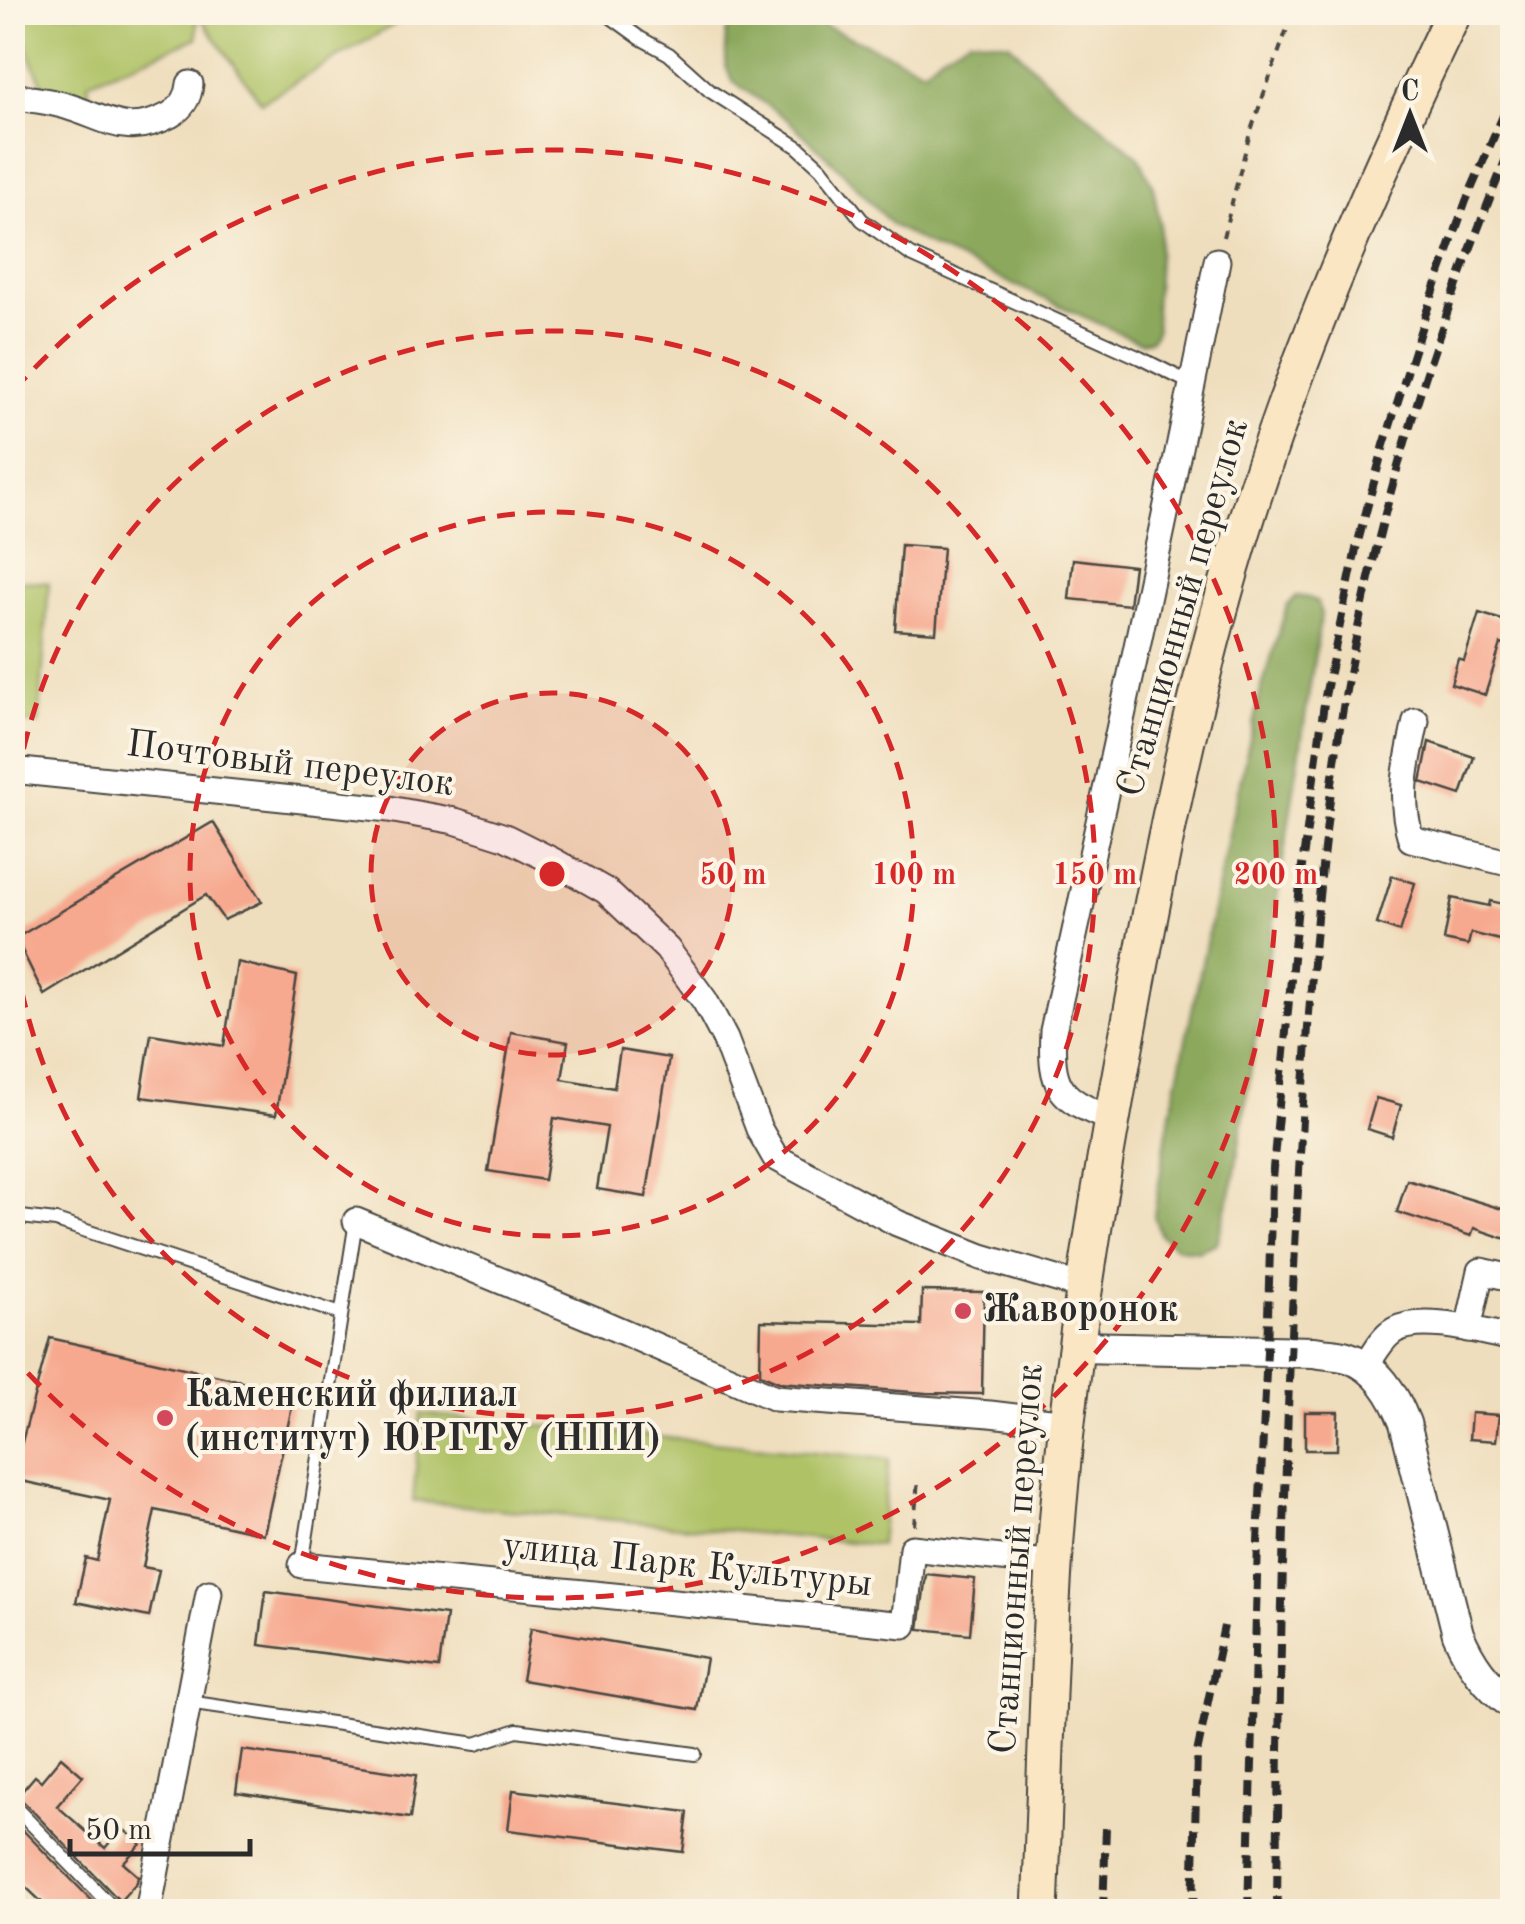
<svg xmlns="http://www.w3.org/2000/svg" width="1525" height="1924" font-family="'Old Standard TT',serif">
	<style>
		.green { fill: #afc266; stroke: #6d7648; stroke-width: 2.5 }
		.forest { fill: #8ba85b; stroke: #5b6a43; stroke-width: 2.5 }
		.building { fill: #f6a98f }
		.lines { fill: none; stroke-linecap: round; stroke-linejoin: round }
		.service-casing { stroke: #484641; stroke-width: 16 }
		.minor-casing { stroke: #484641; stroke-width: 29 }
		.tertiary-casing { stroke: #484641; stroke-width: 34 }
		.secondary-casing { stroke: #484641; stroke-width: 39 }
		.path { stroke: #484641; stroke-width: 4; stroke-dasharray: 8 8; stroke-linecap: butt }
		.service { stroke: #fff; stroke-width: 12 }
		.minor { stroke: #fff; stroke-width: 25 }
		.tertiary { stroke: #fff; stroke-width: 30 }
		.secondary { stroke: #fbe6c4; stroke-width: 35 }
		.rail { stroke: #2b2b2b; stroke-width: 8; stroke-dasharray: 15 8; stroke-linecap: butt }
		.ring { fill: none; stroke: #d62828; stroke-width: 5; stroke-dasharray: 18 12 }
		.poi-dot { fill: #d1495b; stroke: #fcf5e5; stroke-width: 4 }
		.labels { text-anchor: middle; dominant-baseline: central; stroke-width: 8; stroke-linejoin: round; paint-order: stroke }
		.street-label { font-size: 38px; fill: #2b2b2b; stroke: #fcf5e5 }
		.poi-label { font-size: 38px; font-weight: bold; fill: #2b2b2b; stroke: #fcf5e5; text-anchor: start }
		.centre { fill: #d62828; stroke: #fcf5e5; stroke-width: 5 }
		.ring-label { font-size: 30px; text-anchor: middle; font-weight: bold; fill: #d62828; stroke: #fcf5e5; stroke-width: 8; stroke-linejoin: round; paint-order: stroke }
	</style>
	<rect width="100%" height="100%" fill="#fcf5e5"/>
	<filter id="ink" filterUnits="userSpaceOnUse"><feTurbulence type="fractalNoise" baseFrequency=".01" numOctaves="2"/><feDisplacementMap in="SourceGraphic" scale="20" xChannelSelector="R" yChannelSelector="G"/><feConvolveMatrix kernelMatrix="1 2 1 2 8 2 1 2 1" color-interpolation-filters="sRGB"/></filter>
	<filter id="wash" filterUnits="userSpaceOnUse"><feTurbulence type="fractalNoise" baseFrequency=".0048" numOctaves="4" result="noise"/><feDisplacementMap in="SourceGraphic" scale="40" xChannelSelector="R" yChannelSelector="G"/><feGaussianBlur stdDeviation="2.25" result="paint"/><feColorMatrix in="noise" values="0 0 0 0 0 0 0 0 0 0 0 0 0 0 0 0 0 1.4 0 .05"/><feComposite in="paint" operator="in"/></filter>
	<g filter="url(#wash)">
		<rect width="100%" height="100%" fill="#efdebd"/>
		<g class="green">
			<polygon points="12,13 191,13 197,20 197,38 88,82 89,93 79,97 73,88 48,98"/>
			<polygon points="197,13 414,13 261,102"/>
			<polygon points="12,580 49,583 39,724 13,722"/>
			<polygon points="421,1414 889,1459 880,1545 413,1501"/>
		</g>
		<g class="forest">
			<polygon points="737,12 796,13 924,70 942,54 971,38 1009,43 1051,85 1139,157 1153,186 1160,224 1155,311 1157,329 1151,340 1141,342 1131,338 931,247 892,225 841,170 789,121 733,81 726,67 726,33"/>
			<polygon points="1297,596 1309,598 1318,603 1321,614 1234,1178 1217,1243 1198,1251 1175,1247 1160,1234 1154,1216 1167,1131 1235,804 1260,694 1287,606"/>
		</g>
		<g id="blocks">
			<g class="building">
				<polygon points="901,545 943,548 936,633 895,630"/>
				<polygon points="1073,559 1134,566 1129,605 1069,599"/>
				<polygon points="1479,613 1512,623 1512,647 1501,644 1485,695 1451,684 1458,659 1464,661"/>
				<polygon points="1429,742 1474,757 1461,795 1421,782"/>
				<polygon points="213,822 262,902 224,920 206,895 44,995 16,938"/>
				<polygon points="1392,876 1415,883 1400,932 1377,924"/>
				<polygon points="1452,898 1489,906 1490,901 1512,906 1512,921 1508,942 1471,933 1468,945 1444,940"/>
				<polygon points="237,962 297,976 276,1115 141,1097 151,1034 224,1046"/>
				<polygon points="511,1032 568,1042 562,1079 614,1088 620,1050 669,1058 646,1197 597,1189 607,1127 554,1118 544,1180 488,1171"/>
				<polygon points="1376,1098 1401,1105 1392,1137 1367,1129"/>
				<polygon points="1407,1180 1512,1212 1512,1241 1474,1228 1471,1236 1397,1212"/>
				<polygon points="922,1291 984,1292 982,1394 926,1393 779,1382 760,1374 761,1321 921,1325"/>
				<polygon points="50,1338 295,1393 264,1534 155,1510 143,1567 159,1570 149,1617 76,1602 86,1558 97,1561 110,1500 12,1479"/>
				<polygon points="1305,1412 1338,1412 1337,1450 1305,1450"/>
				<polygon points="1471,1413 1499,1415 1496,1441 1469,1439"/>
				<polygon points="926,1574 975,1579 970,1634 919,1629"/>
				<polygon points="266,1591 446,1615 439,1668 259,1645"/>
				<polygon points="531,1628 706,1658 697,1710 522,1680"/>
				<polygon points="242,1750 416,1775 410,1818 236,1792"/>
				<polygon points="61,1757 83,1776 57,1806 105,1848 122,1828 141,1844 123,1863 138,1876 137,1882 120,1901 18,1796 35,1776 41,1781"/>
				<polygon points="513,1790 688,1812 683,1852 508,1830"/>
				<polygon points="12,1819 103,1912 52,1912 12,1874"/>
			</g>
		</g>
	</g>
	<g filter="url(#ink)">
		<use href="#blocks" fill-opacity="0" stroke="#484641" stroke-width="2.5"/>
		<g class="lines">
			<g class="service-casing">
				<g id="service">
					<polyline points="604,12 640,38 669,54 710,91 798,147 821,168 862,220 911,255 1140,358 1190,383"/>
					<polyline points="12,1216 56,1221 341,1314"/>
					<polyline points="302,1565 356,1221"/>
					<polyline points="188,1702 476,1744 517,1730 695,1754"/>
					<polyline points="12,1804 117,1912"/>
				</g>
			</g>
			<g class="minor-casing">
				<g id="minor">
					<path d="M12,96C30,99 49,101 66,106C109,119 126,138 170,115C182,108 189,97 190,84"/>
					<path d="M1416,721C1407,763 1398,796 1411,839L1512,864"/>
					<polyline points="12,770 389,809 455,821 505,837 557,863 606,891 667,949 705,1001 725,1039 759,1129 775,1157 897,1223 982,1257 1084,1287"/>
					<path d="M1111,1119C1059,1099 1050,1088 1053,1031C1110,774 1166,518 1217,261"/>
					<polyline points="356,1221 596,1320 775,1398 990,1414 1068,1423"/>
					<polyline points="1468,1329 1481,1271 1512,1278"/>
					<path d="M1366,1366C1374,1354 1382,1337 1395,1330C1423,1315 1482,1332 1512,1338"/>
					<polyline points="302,1565 904,1625 912,1548 1055,1564"/>
					<polyline points="148,1912 209,1593"/>
				</g>
			</g>
			<g class="tertiary-casing">
				<path id="tertiary" d="M1076,1347L1314,1352C1325,1354 1337,1354 1347,1357C1378,1367 1394,1395 1405,1423L1458,1634C1470,1663 1486,1685 1512,1704"/>
			</g>
			<g class="secondary-casing">
				<path id="secondary" d="M1040,1912C1045,1797 1047,1682 1054,1567C1066,1384 1096,1202 1130,1021C1158,870 1188,718 1231,570C1287,377 1367,193 1454,12"/>
			</g>
			<g class="path">
				<polyline points="1223,237 1250,133 1293,12"/>
				<polyline points="914,1525 918,1480"/>
			</g>
			<use href="#service" class="service"/>
			<use href="#minor" class="minor"/>
			<use href="#tertiary" class="tertiary"/>
			<use href="#secondary" class="secondary"/>
			<g class="rail">
				<polyline points="1103,1912 1106,1827"/>
				<polyline points="1193,1912 1197,1753 1224,1626"/>
				<polyline points="1248,1912 1258,1541 1267,1351 1272,1179 1301,874 1325,696 1356,549 1384,445 1424,319 1466,201 1512,95"/>
				<path d="M1277,1912C1279,1671 1285,1430 1298,1190C1307,1025 1318,859 1345,696C1378,506 1438,322 1512,144"/>
			</g>
		</g>
	</g>
	<circle cx="552" cy="874" r="181" fill="#d62828" fill-opacity=".12"/>
	<g class="ring">
		<circle cx="552" cy="874" r="181"/>
		<circle cx="552" cy="874" r="362"/>
		<path d="M13 808A543 543 0 1 1 13 940"/>
		<path d="M14 390A724 724 0 1 1 14 1358"/>
	</g>
	<g class="poi-dot">
		<circle cx="963" cy="1311" r="10"/>
		<circle cx="165" cy="1418" r="10"/>
	</g>
	<g class="labels">
		<g class="street-label">
			<text transform="translate(1184 608) rotate(-74)">Станционный переулок</text>
			<text transform="translate(290 765) rotate(7)">Почтовый переулок</text>
			<text transform="translate(1018 1559) rotate(-86)">Станционный переулок</text>
			<text transform="translate(687 1566) rotate(6)">улица Парк Культуры</text>
		</g>
		<g class="poi-label">
			<text x="983" y="1311">Жаворонок</text>
			<text x="185" y="1396">Каменский филиал<tspan x="185" dy="44">(институт) ЮРГТУ (НПИ)</tspan></text>
		</g>
	</g>
	<circle cx="552" cy="874" r="15" class="centre"/>
	<g class="ring-label">
		<text x="733" y="884">50 m</text>
		<text x="914" y="884">100 m</text>
		<text x="1095" y="884">150 m</text>
		<text x="1276" y="884">200 m</text>
	</g>
	<rect width="1525" height="1924" fill="none" stroke="#fcf5e5" stroke-width="50"/>
	<g transform="translate(1410 115)" stroke="#fcf5e5" stroke-width="8" paint-order="stroke">
	<path d="M0-8L18 38L0 25L-18 38Z" fill="#2b2b2b"/>
	<text y="-15" font-size="28" font-weight="bold" text-anchor="middle" fill="#2b2b2b">С</text>
	</g>
	<path d="M70 1839v15h180v-15" fill="none" stroke="#2b2b2b" stroke-width="5"/>
	<text x="85" y="1839" font-size="30" fill="#2b2b2b" stroke="#fcf5e5" stroke-width="8" paint-order="stroke">50 m</text>
</svg>
